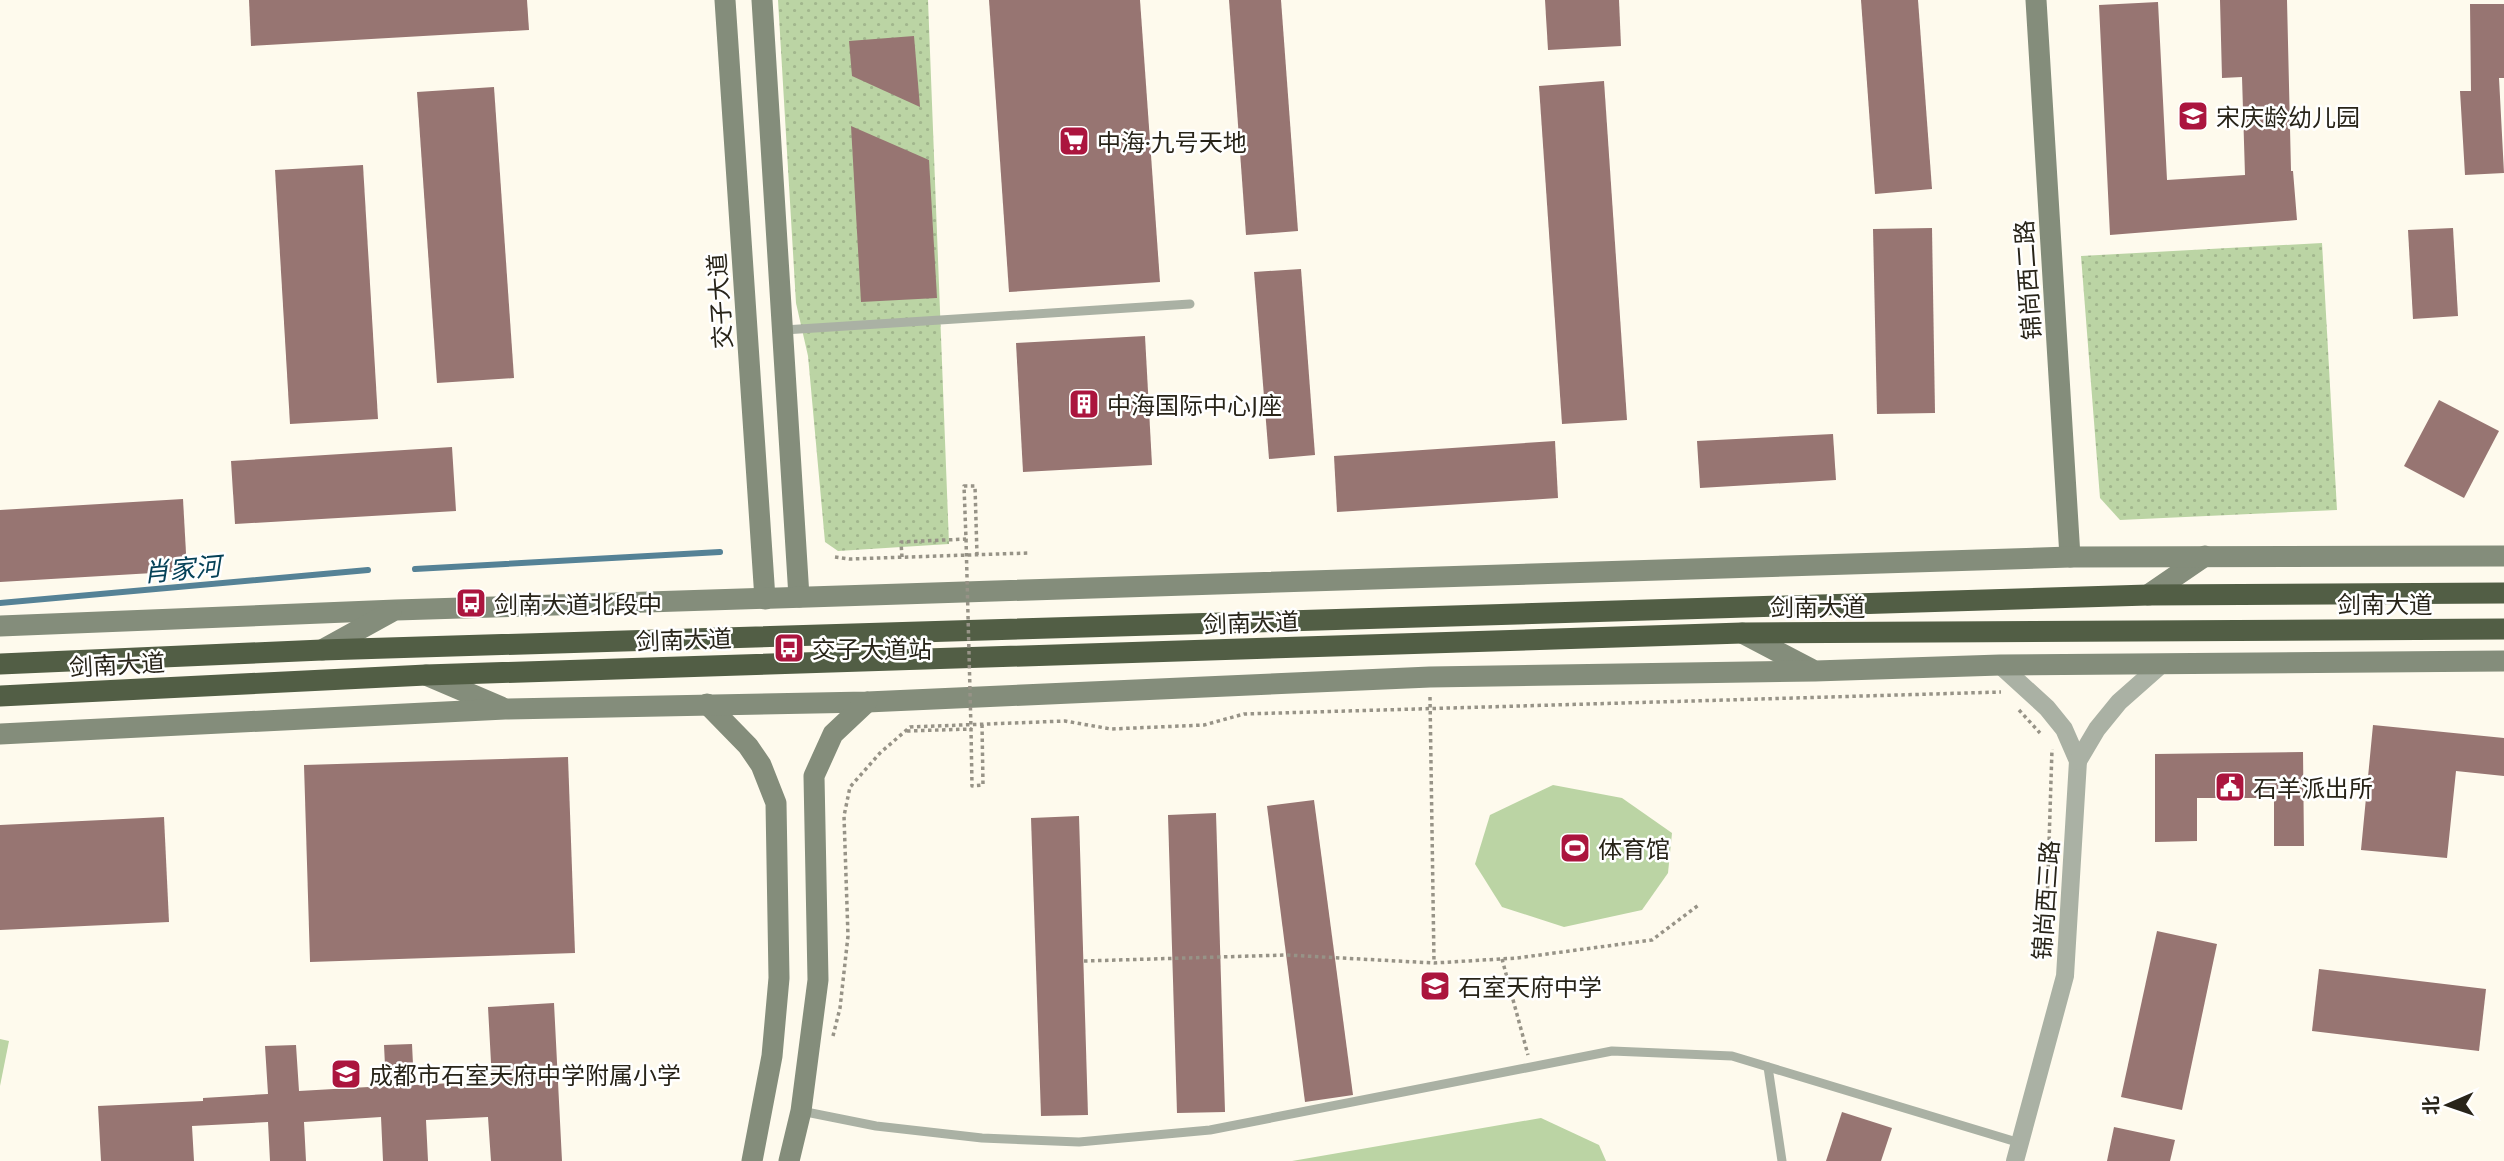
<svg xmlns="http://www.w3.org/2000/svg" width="2504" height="1161" font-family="Commissioner,'Noto Sans SC',sans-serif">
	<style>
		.park { fill: url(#park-dots) }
		.garden { fill: #bbd4a4 }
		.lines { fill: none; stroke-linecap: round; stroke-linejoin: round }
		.stream { stroke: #558296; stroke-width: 6 }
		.building { fill: #977572 }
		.path { stroke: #979387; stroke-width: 3.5; stroke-dasharray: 3.5 3.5; stroke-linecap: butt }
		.lane { stroke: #aab1a4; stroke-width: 9 }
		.street { stroke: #aab1a4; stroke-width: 18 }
		.secondary { stroke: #848d7b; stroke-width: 21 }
		.highway { stroke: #525e45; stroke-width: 21 }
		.path-bridge { stroke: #979387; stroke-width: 3.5; stroke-dasharray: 3.5 3.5; stroke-linecap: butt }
		.labels { text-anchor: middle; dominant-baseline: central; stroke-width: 5; stroke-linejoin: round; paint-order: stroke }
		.poi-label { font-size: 24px; fill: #282419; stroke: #fff; text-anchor: start }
		.street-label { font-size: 24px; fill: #282419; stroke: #fff }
		.water-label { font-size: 26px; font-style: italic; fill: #054157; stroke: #fff }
	</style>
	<defs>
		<pattern id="park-dots" width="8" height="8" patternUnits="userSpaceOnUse" patternTransform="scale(1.75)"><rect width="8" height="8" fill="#bbd4a4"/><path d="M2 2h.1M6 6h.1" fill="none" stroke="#a1b68d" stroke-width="1.8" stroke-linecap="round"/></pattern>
	</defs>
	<rect width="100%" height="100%" fill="#fefaed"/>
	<g class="park">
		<polygon points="778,0 928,0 949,544 838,551 825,542 808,356 796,303"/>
		<polygon points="2322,243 2337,510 2120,520 2100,498 2081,256"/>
	</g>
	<g class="garden">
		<polygon points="1553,785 1622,798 1672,833 1668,873 1642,910 1564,927 1502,907 1475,864 1490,815"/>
		<polygon points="0,1039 9,1041 0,1086"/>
		<polygon points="1541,1118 1599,1145 1606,1161 1292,1161"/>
	</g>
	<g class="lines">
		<g class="stream">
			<polyline points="415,569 720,552"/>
			<polyline points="0,603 368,570"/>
		</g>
	</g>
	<g class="building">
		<polygon points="249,0 527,0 529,30 251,46"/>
		<polygon points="989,0 1140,0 1160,282 1009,292"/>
		<polygon points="1229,0 1281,0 1298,231 1246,235"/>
		<polygon points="1545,0 1619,0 1621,46 1548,50"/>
		<polygon points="1861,0 1918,0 1932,189 1875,194"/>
		<polygon points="2220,0 2287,0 2291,171 2293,171 2297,220 2110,235 2099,5 2158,2 2167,180 2245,175 2242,77 2222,78"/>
		<polygon points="2470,4 2504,4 2504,78 2499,78 2504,173 2465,175 2460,91 2471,91"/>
		<polygon points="914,36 920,107 852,76 849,41"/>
		<polygon points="1604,81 1627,420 1562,424 1539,86"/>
		<polygon points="494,87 514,378 437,383 417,92"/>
		<polygon points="851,126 929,160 937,298 861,302"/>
		<polygon points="363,165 378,419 290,424 275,170"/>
		<polygon points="1932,228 1935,413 1877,414 1873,229"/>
		<polygon points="2453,228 2458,316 2413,319 2408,230"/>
		<polygon points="1301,269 1315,455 1269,459 1254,272"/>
		<polygon points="1145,336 1152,465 1023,472 1016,343"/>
		<polygon points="2439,400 2499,431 2464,498 2404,466"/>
		<polygon points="1833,434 1836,480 1700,488 1697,441"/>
		<polygon points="1555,441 1558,498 1337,512 1334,456"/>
		<polygon points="452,447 456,511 235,524 231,461"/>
		<polygon points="183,499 187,571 0,582 0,510"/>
		<polygon points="2373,725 2504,738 2504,776 2456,771 2447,858 2361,850"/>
		<polygon points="2303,752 2304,846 2274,846 2274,798 2197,798 2197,841 2155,842 2155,754"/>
		<polygon points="568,757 575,953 310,962 304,765"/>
		<polygon points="1314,800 1353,1095 1305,1102 1267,806"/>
		<polygon points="1216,813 1225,1112 1177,1113 1168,815"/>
		<polygon points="1079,816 1088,1115 1041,1116 1031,818"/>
		<polygon points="164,817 169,922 0,930 0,825"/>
		<polygon points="2157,931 2217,944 2182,1110 2121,1097"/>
		<polygon points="2319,969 2486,989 2479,1051 2312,1031"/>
		<polygon points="554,1003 562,1161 491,1161 488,1117 426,1120 428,1161 383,1161 381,1117 304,1122 306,1161 270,1161 268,1122 192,1126 194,1161 101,1161 98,1106 203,1101 203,1098 268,1094 265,1046 296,1045 299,1091 386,1086 384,1045 412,1044 414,1085 492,1081 488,1007"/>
		<polygon points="1842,1112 1892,1128 1881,1161 1826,1161"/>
		<polygon points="2114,1127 2175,1140 2170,1161 2107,1161"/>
	</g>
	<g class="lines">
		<g class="path">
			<polyline points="835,557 849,559 1028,553"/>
			<polyline points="902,557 901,542 966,539 964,486 975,486 977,555"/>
			<polyline points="1430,697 1434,962"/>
			<polyline points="2019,710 2040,733"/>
			<polyline points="907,731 971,729 972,786 983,785 982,724"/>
			<polyline points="2046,938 2052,749"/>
			<polyline points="1502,959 1528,1055"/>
			<polyline points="1084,961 1286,955 1434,963 1517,958 1652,940 1700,904"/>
			<polyline points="833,1036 840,1008 848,936 844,816 850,787 880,753 910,727 1065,721 1111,729 1204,725 1244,714 2001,692"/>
		</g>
		<g class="lane">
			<polyline points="784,330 1190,304"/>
			<polyline points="1768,1067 1782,1161"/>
			<polyline points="801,1111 876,1126 982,1138 1079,1142 1210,1130 1612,1051 1732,1056 2020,1143"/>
		</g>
		<g class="street">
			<polyline points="2000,665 2047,708 2064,729 2078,761 2065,976 2015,1161"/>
			<polyline points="2078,761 2097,729 2119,702 2162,664"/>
		</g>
		<g class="secondary">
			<polyline points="725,0 765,599"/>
			<polyline points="762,0 799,597"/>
			<polyline points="2036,0 2070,557"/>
			<polyline points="2148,595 2205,556"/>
			<polyline points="0,626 396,610 2070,557 2504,556"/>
			<polyline points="1742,633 1811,669"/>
			<polyline points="322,650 391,612"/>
			<polyline points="426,675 501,707"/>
			<polyline points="707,704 748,746 761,765 776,803 779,978 772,1056 752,1161"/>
			<polyline points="0,734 505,709 867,702 1430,677 1815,671 2000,665 2504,661"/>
			<polyline points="789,1161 801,1111 818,980 814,776 833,734 867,702"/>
		</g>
		<g class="highway">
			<polyline points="0,664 322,650 2148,595 2504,593"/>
			<polyline points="0,696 426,675 1742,633 2504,629"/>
		</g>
		<polyline class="path-bridge" points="966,539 971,729"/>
	</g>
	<defs>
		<g id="school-square" transform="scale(1.575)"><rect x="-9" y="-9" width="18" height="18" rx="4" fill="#ab153e" stroke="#fff"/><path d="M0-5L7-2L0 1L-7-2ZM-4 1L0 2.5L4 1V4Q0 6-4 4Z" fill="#fff"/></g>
		<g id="supermarket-square" transform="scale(1.575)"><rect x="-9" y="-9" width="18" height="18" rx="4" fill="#ab153e" stroke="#fff"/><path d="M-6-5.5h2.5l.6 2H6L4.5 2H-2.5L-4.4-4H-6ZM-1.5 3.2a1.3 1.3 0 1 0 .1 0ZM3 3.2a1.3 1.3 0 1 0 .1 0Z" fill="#fff"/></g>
		<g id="building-square" transform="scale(1.575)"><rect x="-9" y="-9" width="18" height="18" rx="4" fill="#ab153e" stroke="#fff"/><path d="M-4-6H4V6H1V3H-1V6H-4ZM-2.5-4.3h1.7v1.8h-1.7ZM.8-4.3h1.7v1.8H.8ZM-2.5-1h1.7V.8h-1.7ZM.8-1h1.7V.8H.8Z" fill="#fff"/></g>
		<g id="bus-square" transform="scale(1.575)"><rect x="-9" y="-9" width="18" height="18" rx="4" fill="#ab153e" stroke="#fff"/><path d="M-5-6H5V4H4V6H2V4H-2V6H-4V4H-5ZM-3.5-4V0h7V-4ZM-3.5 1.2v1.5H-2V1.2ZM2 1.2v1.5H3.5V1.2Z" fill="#fff"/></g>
		<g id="civic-square" transform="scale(1.575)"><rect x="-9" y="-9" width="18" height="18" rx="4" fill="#ab153e" stroke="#fff"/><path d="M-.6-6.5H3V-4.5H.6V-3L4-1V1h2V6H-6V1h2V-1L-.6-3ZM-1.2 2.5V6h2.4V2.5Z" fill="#fff"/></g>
		<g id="stadium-square" transform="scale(1.575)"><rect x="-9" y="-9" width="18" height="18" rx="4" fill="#ab153e" stroke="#fff"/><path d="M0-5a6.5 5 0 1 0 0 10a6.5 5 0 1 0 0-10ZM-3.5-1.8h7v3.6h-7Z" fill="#fff"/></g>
	</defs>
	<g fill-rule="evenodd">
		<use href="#school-square" x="2193" y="116"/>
		<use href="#supermarket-square" x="1074" y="141"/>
		<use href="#building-square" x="1084" y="404"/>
		<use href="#bus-square" x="471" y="603"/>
		<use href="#bus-square" x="789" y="648"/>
		<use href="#civic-square" x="2230" y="787"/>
		<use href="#stadium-square" x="1575" y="848"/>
		<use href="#school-square" x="1435" y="986"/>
		<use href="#school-square" x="346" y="1074"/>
	</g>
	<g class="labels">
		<g class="poi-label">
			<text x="2216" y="116">宋庆龄幼儿园</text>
			<text x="1097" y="141">中海·九号天地</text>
			<text x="1107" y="404">中海国际中心J座</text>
			<text x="494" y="603">剑南大道北段中</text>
			<text x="812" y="648">交子大道站</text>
			<text x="2253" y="787">石羊派出所</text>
			<text x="1598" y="848">体育馆</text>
			<text x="1458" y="986">石室天府中学</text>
			<text x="369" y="1074">成都市石室天府中学附属小学</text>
		</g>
		<g class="street-label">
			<text transform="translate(2027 280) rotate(-94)">锦尚西二路</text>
			<text transform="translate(719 301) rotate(-94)">交子大道</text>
			<text x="2385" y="603">剑南大道</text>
			<text x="1818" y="606">剑南大道</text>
			<text transform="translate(1251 622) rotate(-2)">剑南大道</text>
			<text transform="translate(684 639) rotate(-2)">剑南大道</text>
			<text transform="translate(117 664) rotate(-3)">剑南大道</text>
			<text transform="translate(2045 900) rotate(-86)">锦尚西三路</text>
		</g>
		<g class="water-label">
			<text transform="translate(182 568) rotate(-5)">肖家河</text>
		</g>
	</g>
	<g transform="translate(2448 1105) rotate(268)" stroke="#ffffff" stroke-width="5" paint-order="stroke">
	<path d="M0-5L12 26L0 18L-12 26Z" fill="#282419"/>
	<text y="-10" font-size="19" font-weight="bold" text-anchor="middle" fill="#282419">北</text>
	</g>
</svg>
